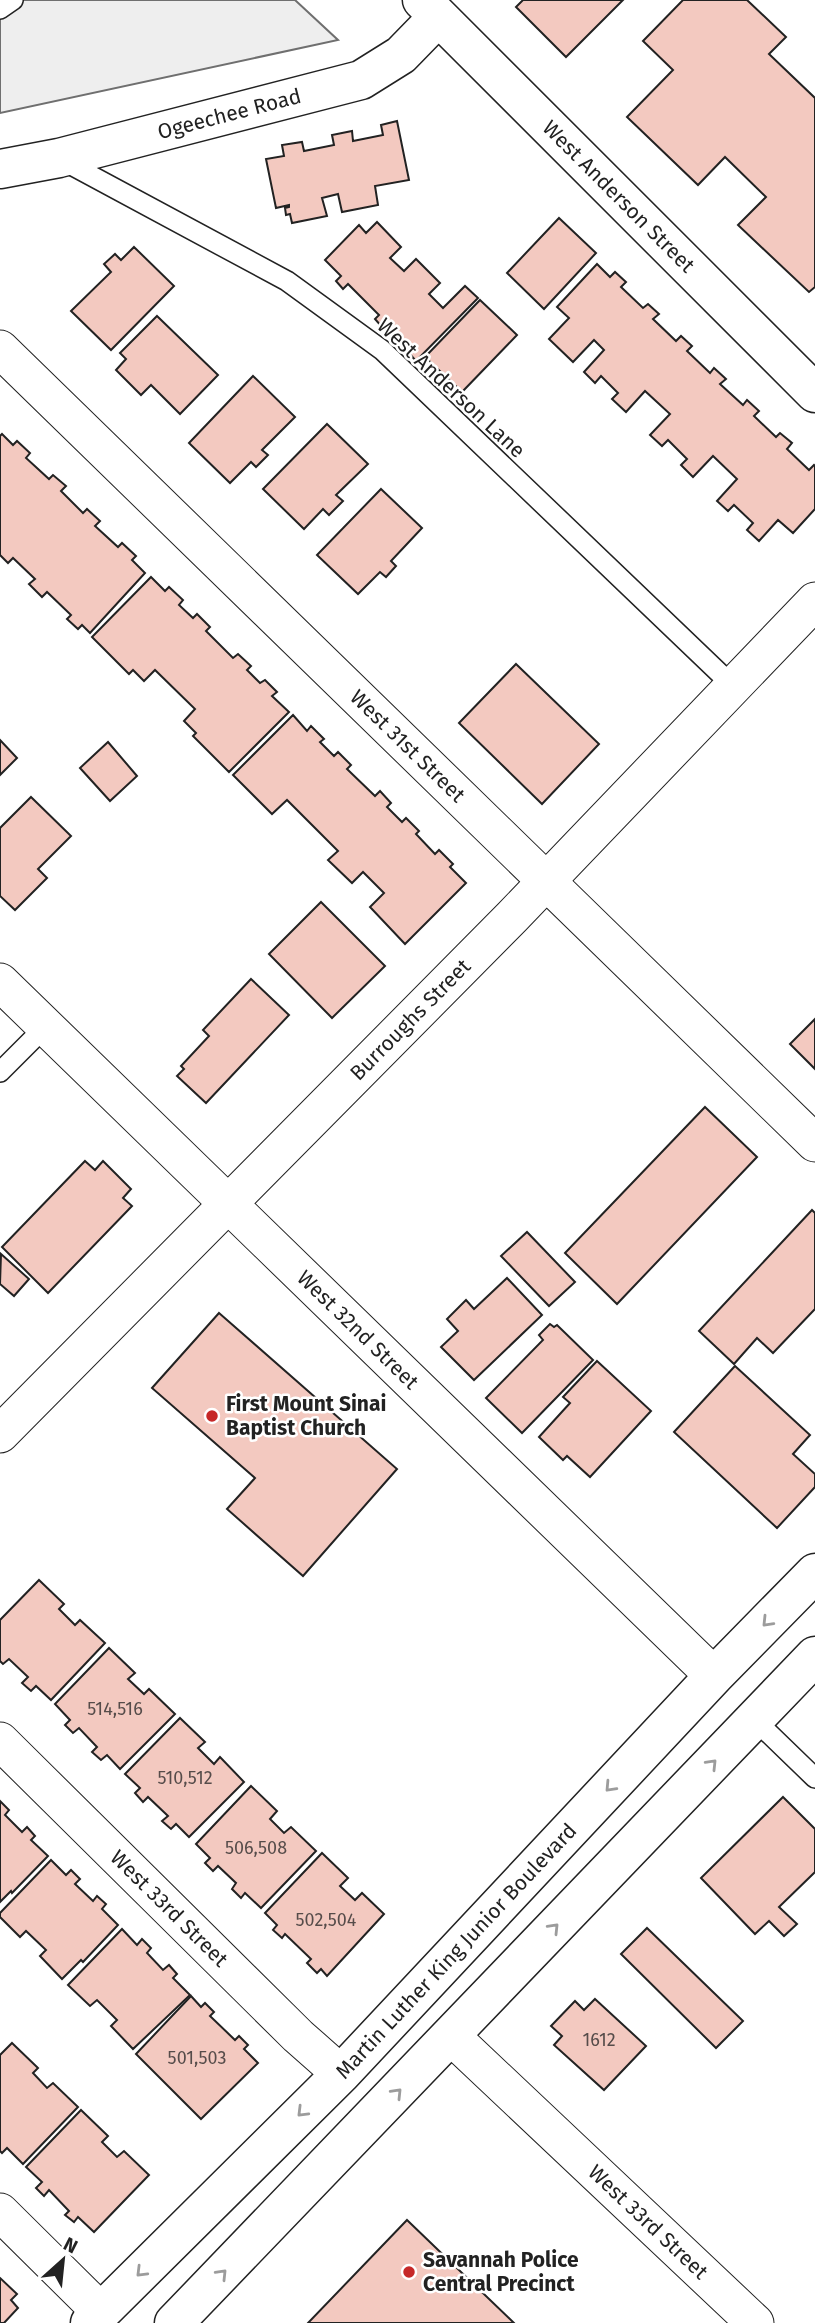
<svg xmlns="http://www.w3.org/2000/svg" width="815" height="2323" font-family="'Fira Sans',sans-serif">
	<style>
		.green { fill: #eee; stroke: #6f6f6f; stroke-width: 2 }
		.building { fill: #f3c9c0; stroke: #222; stroke-width: 2 }
		.lines { fill: none; stroke-linecap: round; stroke-linejoin: round }
		.lane-casing { stroke: #222; stroke-width: 22 }
		.street-casing { stroke: #222; stroke-width: 39 }
		.secondary-casing { stroke: #222; stroke-width: 41 }
		.primary-casing { stroke: #222; stroke-width: 41 }
		.lane { stroke: #fff; stroke-width: 19 }
		.street { stroke: #fff; stroke-width: 37 }
		.secondary { stroke: #fff; stroke-width: 38 }
		.primary { stroke: #fff; stroke-width: 38 }
		.oneway { stroke: #9c9c9c }
		.poi-dot { fill: #c62828; stroke: #fff; stroke-width: 2.5 }
		.labels { text-anchor: middle; dominant-baseline: central; stroke-width: 5; stroke-linejoin: round; paint-order: stroke }
		.number-label { font-size: 18px; fill: #564c4a }
		.street-label { font-size: 21px; fill: #222; stroke: #fff }
		.poi-label { font-size: 21px; font-weight: bold; fill: #222; stroke: #fff; text-anchor: start }
	</style>
	<rect width="100%" height="100%" fill="#fff"/>
	<polygon class="green" points="0,0 295,0 338,40 0,113"/>
	<g class="building">
		<polygon points="523,0 623,0 566,57 516,7"/>
		<polygon points="683,0 747,0 786,37 769,54 815,98 815,287 809,292 738,225 766,197 725,157 698,185 627,117 673,70 643,41"/>
		<polygon points="397,121 409,180 375,186 378,205 342,212 338,194 322,198 327,216 292,223 290,214 286,215 285,208 289,207 289,205 276,208 266,159 284,156 282,145 302,142 304,151 334,145 332,135 352,131 353,141 383,135 381,125"/>
		<polygon points="559,218 596,253 544,309 507,273"/>
		<polygon points="377,222 401,247 390,258 404,271 416,259 440,283 429,294 443,308 465,286 478,298 416,361 408,352 412,348 387,322 382,327 375,319 379,315 348,284 343,289 336,281 341,276 325,260 359,225 366,233"/>
		<polygon points="134,247 174,286 111,350 71,311 111,272 104,264 115,254 121,260"/>
		<polygon points="597,264 610,277 615,272 626,282 621,287 643,308 648,304 659,314 653,319 676,341 681,336 692,346 687,351 710,373 714,368 726,379 720,384 743,405 747,400 759,411 754,416 776,437 780,433 792,443 787,449 809,470 814,465 815,466 815,509 793,533 778,520 759,541 747,530 753,523 734,505 728,511 717,501 737,479 713,456 693,477 681,465 687,459 668,440 662,446 650,435 670,414 645,391 626,412 612,399 618,393 601,376 595,383 584,372 604,350 594,340 573,362 549,339 569,318 557,307"/>
		<polygon points="480,300 517,335 462,392 425,357"/>
		<polygon points="157,316 218,375 180,414 151,385 141,395 116,370 126,359 120,353"/>
		<polygon points="253,376 295,417 262,450 268,455 256,467 251,462 230,483 189,443"/>
		<polygon points="327,424 368,464 336,495 343,501 329,515 323,509 304,529 263,489"/>
		<polygon points="2,434 13,445 17,441 30,453 26,458 49,479 53,475 66,486 61,491 83,513 87,509 100,521 95,526 118,547 122,543 136,556 132,560 145,573 90,633 82,625 78,629 67,619 71,615 47,592 42,597 29,584 35,579 13,558 8,563 0,555 0,436"/>
		<polygon points="381,489 422,528 391,561 396,566 386,577 380,572 358,594 317,555"/>
		<polygon points="151,577 165,591 169,587 183,600 179,605 193,618 197,614 210,627 206,631 233,658 238,654 251,666 247,670 260,683 265,680 277,692 272,696 289,712 229,772 193,736 196,733 184,721 195,709 155,670 144,681 133,670 129,674 92,637"/>
		<polygon points="516,664 599,744 542,804 459,723"/>
		<polygon points="293,715 307,731 311,726 324,739 320,742 334,756 338,752 351,765 347,769 375,796 380,791 391,803 387,807 402,822 406,818 419,831 416,834 435,854 439,850 453,864 450,867 466,883 405,944 370,907 384,893 363,872 352,883 328,860 338,851 287,800 272,814 233,775"/>
		<polygon points="0,740 17,758 0,775"/>
		<polygon points="108,742 137,776 110,801 80,768"/>
		<polygon points="31,797 71,836 38,869 47,878 15,910 0,896 0,828"/>
		<polygon points="321,902 385,966 332,1018 269,954"/>
		<polygon points="251,979 289,1015 206,1103 177,1076 184,1069 181,1066 209,1036 203,1030"/>
		<polygon points="815,1019 815,1069 790,1044"/>
		<polygon points="705,1107 757,1157 617,1304 565,1253"/>
		<polygon points="85,1161 95,1170 103,1161 131,1189 123,1198 132,1206 48,1293 2,1247"/>
		<polygon points="812,1210 815,1213 815,1309 773,1353 757,1338 734,1364 699,1331"/>
		<polygon points="527,1232 575,1282 549,1306 501,1256"/>
		<polygon points="1,1254 29,1279 14,1296 0,1284"/>
		<polygon points="507,1278 542,1315 474,1380 441,1347 458,1331 447,1319 466,1300 474,1309"/>
		<polygon points="219,1313 397,1469 303,1576 227,1509 255,1478 152,1388"/>
		<polygon points="550,1324 554,1327 557,1325 593,1360 522,1433 486,1398 543,1340 539,1335"/>
		<polygon points="597,1361 651,1411 590,1477 567,1456 563,1460 539,1437 570,1403 563,1397"/>
		<polygon points="735,1366 810,1435 793,1454 815,1474 815,1487 777,1528 674,1432"/>
		<polygon points="39,1580 64,1604 59,1609 75,1625 80,1620 105,1643 51,1700 36,1686 31,1691 22,1683 28,1677 9,1659 3,1664 0,1661 0,1620"/>
		<polygon points="109,1648 135,1673 128,1679 144,1694 149,1689 175,1714 120,1769 107,1755 101,1760 92,1752 97,1747 79,1728 73,1733 65,1725 70,1720 55,1704"/>
		<polygon points="180,1718 205,1742 198,1748 214,1764 220,1757 244,1782 189,1837 176,1824 171,1829 162,1821 168,1816 148,1797 143,1802 135,1793 140,1788 125,1774"/>
		<polygon points="251,1786 277,1811 270,1819 284,1833 291,1827 316,1851 261,1908 245,1893 241,1898 232,1889 236,1883 218,1866 213,1871 205,1863 210,1858 196,1844"/>
		<polygon points="783,1797 815,1829 815,1872 779,1907 797,1924 784,1936 769,1921 755,1934 701,1878"/>
		<polygon points="0,1801 9,1810 5,1815 22,1832 27,1827 35,1836 31,1840 48,1856 12,1893 11,1891 0,1902"/>
		<polygon points="322,1853 348,1878 340,1886 355,1900 362,1893 384,1914 327,1976 321,1969 317,1973 307,1963 311,1959 285,1934 282,1938 273,1930 277,1925 265,1913"/>
		<polygon points="51,1860 66,1875 71,1870 80,1879 75,1884 93,1901 97,1896 106,1904 102,1909 118,1925 83,1962 81,1960 62,1979 40,1956 46,1950 26,1931 20,1937 0,1917 0,1913"/>
		<polygon points="647,1928 743,2021 716,2048 621,1954"/>
		<polygon points="122,1929 137,1945 142,1939 151,1948 147,1953 163,1970 169,1965 177,1974 173,1978 190,1995 133,2049 111,2026 117,2020 97,2000 90,2006 68,1985"/>
		<polygon points="191,1996 201,2007 205,2003 214,2012 210,2016 235,2040 239,2036 248,2045 244,2049 258,2063 201,2119 136,2054"/>
		<polygon points="595,1999 646,2046 604,2090 554,2045 562,2036 551,2026 575,2001 584,2010"/>
		<polygon points="12,2043 38,2068 33,2073 47,2088 53,2083 78,2107 23,2164 7,2148 2,2153 0,2151 0,2055"/>
		<polygon points="81,2110 108,2136 102,2142 117,2157 124,2151 149,2175 94,2232 78,2217 74,2222 65,2215 69,2211 49,2190 44,2196 36,2188 42,2182 26,2167"/>
		<polygon points="407,2220 514,2323 308,2323"/>
		<polygon points="0,2278 17,2294 11,2300 18,2308 4,2323 0,2323"/>
	</g>
	<g class="lines">
		<g class="lane-casing">
			<g id="lane">
				<polyline points="0,9 13,0"/>
				<polyline points="62,160 287,281 382,350 734,687"/>
				<polyline points="0,1072 46,1026"/>
				<polyline points="755,1720 815,1778"/>
			</g>
		</g>
		<g class="street-casing">
			<g id="street">
				<path id="s1" d="M0,349L815,1143"/>
				<path id="s2" d="M0,982L714,1676"/>
				<path id="s3" d="M0,1434L512,917L815,601"/>
				<path id="s4" d="M0,1741L298,2036L341,2074"/>
				<path id="s5" d="M451,2036L755,2323"/>
				<polyline points="0,2212 101,2312"/>
			</g>
		</g>
		<g class="secondary-casing">
			<g id="secondary">
				<path id="s6" d="M422,0L815,393"/>
				<path id="s7" d="M0,169L59,158L361,80L401,55L438,17"/>
			</g>
		</g>
		<g class="primary-casing">
			<g id="primary">
				<path id="s8" d="M90,2323L341,2074L714,1676L815,1573"/>
				<polyline points="174,2323 815,1656"/>
			</g>
		</g>
		<use href="#lane" class="lane"/>
		<use href="#street" class="street"/>
		<use href="#secondary" class="secondary"/>
		<use href="#primary" class="primary"/>
	</g>
	<defs><path id="oneway-chevron" d="M-2-3.5L2.5 0L-2 3.5" fill="none" stroke-width="1.6" stroke-linecap="round" stroke-linejoin="round" transform="scale(1.75)"/></defs>
	<g class="oneway">
		<use href="#oneway-chevron" transform="translate(767 1622) rotate(134)"/>
		<use href="#oneway-chevron" transform="translate(712 1764) rotate(-46)"/>
		<use href="#oneway-chevron" transform="translate(610 1787) rotate(133)"/>
		<use href="#oneway-chevron" transform="translate(554 1928) rotate(-46)"/>
		<use href="#oneway-chevron" transform="translate(397 2093) rotate(-46)"/>
		<use href="#oneway-chevron" transform="translate(302 2112) rotate(135)"/>
		<use href="#oneway-chevron" transform="translate(141 2272) rotate(135)"/>
		<use href="#oneway-chevron" transform="translate(222 2274) rotate(-46)"/>
	</g>
	<g class="poi-dot">
		<circle cx="212" cy="1416" r="7"/>
		<circle cx="409" cy="2272" r="7"/>
	</g>
	<g class="labels">
		<g class="number-label">
			<text x="115" y="1709">514,516</text>
			<text x="185" y="1778">510,512</text>
			<text x="256" y="1848">506,508</text>
			<text x="326" y="1920">502,504</text>
			<text x="599" y="2040">1612</text>
			<text x="197" y="2058">501,503</text>
		</g>
		<g class="street-label">
			<text stroke="none"><textPath href="#s7" startOffset="236">Ogeechee Road</textPath></text>
			<text stroke="none"><textPath href="#s6" startOffset="278">West Anderson Street</textPath></text>
			<text transform="translate(451 388) rotate(43)">West Anderson Lane</text>
			<text stroke="none"><textPath href="#s1" startOffset="569">West 31st Street</textPath></text>
			<text stroke="none"><textPath href="#s3" startOffset="583">Burroughs Street</textPath></text>
			<text stroke="none"><textPath href="#s2" startOffset="499">West 32nd Street</textPath></text>
			<text stroke="none"><textPath href="#s4" startOffset="238">West 33rd Street</textPath></text>
			<text stroke="none"><textPath href="#s8" startOffset="522">Martin Luther King Junior Boulevard</textPath></text>
			<text stroke="none"><textPath href="#s5" startOffset="271">West 33rd Street</textPath></text>
		</g>
		<g class="poi-label">
			<text x="226" y="1404">First Mount Sinai<tspan x="226" dy="24">Baptist Church</tspan></text>
			<text x="423" y="2260">Savannah Police<tspan x="423" dy="24">Central Precinct</tspan></text>
		</g>
	</g>
	<g transform="translate(63 2260) rotate(27)" stroke="#ffffff" stroke-width="5" paint-order="stroke">
	<path d="M0-5L12 26L0 18L-12 26Z" fill="#222222"/>
	<text y="-10" font-size="19" font-weight="bold" text-anchor="middle" fill="#222222">N</text>
	</g>
</svg>
